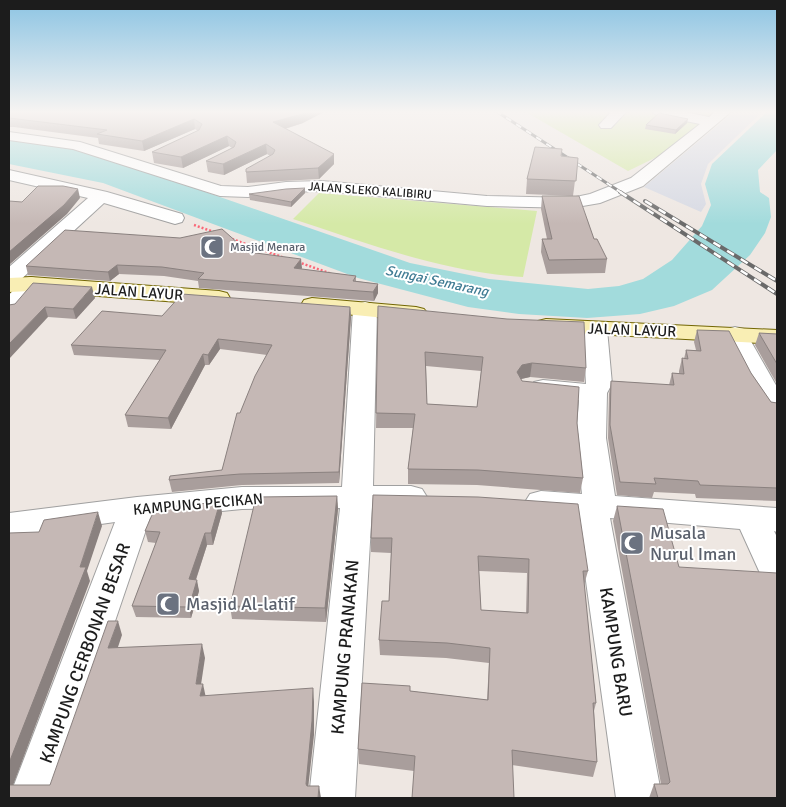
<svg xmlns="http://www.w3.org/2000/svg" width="786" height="807" font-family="Signika,sans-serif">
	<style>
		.grass { fill: #d5e9a7 }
		.plaza { fill: #d6d9e3 }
		.water { fill: #a2dbdc }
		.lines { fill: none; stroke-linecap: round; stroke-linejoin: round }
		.street-casing { stroke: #a0a0a0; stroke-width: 2 }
		.secondary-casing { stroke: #726604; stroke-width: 2 }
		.path { stroke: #fa6777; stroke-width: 2.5; stroke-dasharray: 2 2; stroke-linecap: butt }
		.street { fill: #fff; fill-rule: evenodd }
		.secondary { fill: #f9eeb4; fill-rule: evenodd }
		.rail-far1-casing { stroke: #6a6a6a; stroke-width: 3 }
		.rail-casing { stroke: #6a6a6a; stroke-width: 4 }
		.rail-far1 { stroke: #fff; stroke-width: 2; stroke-dasharray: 6; stroke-linecap: butt }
		.rail { stroke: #fff; stroke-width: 2.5; stroke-dasharray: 8; stroke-linecap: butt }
		.wall { fill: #a99e9c; fill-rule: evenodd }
		.shaded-wall { fill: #8a817f }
		.building { fill: #c5b8b5; stroke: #8a817f; fill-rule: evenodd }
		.labels { text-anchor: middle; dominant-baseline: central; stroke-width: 4; stroke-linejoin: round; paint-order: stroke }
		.far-street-label { font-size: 12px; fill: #1c1c1c; stroke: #fff }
		.far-worship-label { font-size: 12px; fill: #5b616d; stroke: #fff; text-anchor: start }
		.far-water-label { font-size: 14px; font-style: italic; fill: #417c94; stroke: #fff }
		.street-label { font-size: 15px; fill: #1c1c1c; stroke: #fff }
		.near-worship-label { font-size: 18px; fill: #5b616d; stroke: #fff; text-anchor: start }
		.near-street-label { font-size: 18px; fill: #1c1c1c; stroke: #fff }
	</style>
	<rect width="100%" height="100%" fill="#eee7e2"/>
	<g class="grass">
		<polygon points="524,111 719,111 665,153 628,171"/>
		<path d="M319,193L537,211L523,277C443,272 369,244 293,219Z"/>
	</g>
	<polygon class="plaza" points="735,111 763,111 708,164 701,184 706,204 701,212 644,187"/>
	<polygon class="water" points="768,111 777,111 777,150 758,170 760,192 769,198 771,217 765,233 750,255 712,290 674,306 640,314 587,318 519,314 468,307 358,278 103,183 9,164 9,140 45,143 102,156 410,263 489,279 588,289 619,286 643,279 672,260 702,226 711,205 705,184 712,164"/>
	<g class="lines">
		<g class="street-casing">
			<g id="street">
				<polygon points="612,111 627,111 611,128 601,128 599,125"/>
				<polygon points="650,111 680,111 709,117 716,111 732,111 643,186 600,203 571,208 487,206 322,191 286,192 248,197 220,196 73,149 9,140 9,132 80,142 221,186 248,187 286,182 322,181 487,196 571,198 590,194 631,178 700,124 657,115"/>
				<polygon points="9,170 107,192 182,214 184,218 182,222 175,224 104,203 17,283 9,284 9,267 88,198 9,180"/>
				<polygon points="31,277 39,279 42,284 17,313 9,315 9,295 23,279"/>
				<polygon points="365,302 373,304 377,309 373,486 411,486 422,489 427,497 422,505 411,508 372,508 355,798 309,798 340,508 242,509 150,518 55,798 9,798 115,522 9,537 9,513 137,497 242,487 342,487 353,309 357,304"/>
				<polygon points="595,322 603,324 607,329 612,384 607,393 606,438 615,496 777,508 777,532 774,531 777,537 777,586 764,582 740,529 610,518 662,798 616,798 577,516 541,513 530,510 525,502 530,494 541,491 582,494 576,438 579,400 534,394 530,388 534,382 543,380 586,384 583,329 587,324"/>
				<path d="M735,327L744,329L777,387V415L767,413C750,388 736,361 723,334L726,329Z"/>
			</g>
		</g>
		<g class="secondary-casing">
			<g id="secondary">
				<polygon points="31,277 219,291 227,293 230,298 227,303 219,305 31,291 9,292 9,278"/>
				<polygon points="312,298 416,307 424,309 428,314 424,319 416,321 304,310 301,305 304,300"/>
				<polygon points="546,319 777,330 777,344 538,331 534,326 538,321"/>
			</g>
		</g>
		<g class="path">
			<polyline points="194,225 214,232"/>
			<polyline points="232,239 282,257"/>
			<polyline points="298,262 332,274"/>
		</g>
		<use href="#street" class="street"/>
		<use href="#secondary" class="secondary"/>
		<g class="rail-far1-casing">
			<polyline id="rail-far1" points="496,111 622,193"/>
		</g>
		<g class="rail-casing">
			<g id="rail">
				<polyline points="620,192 777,294"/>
				<polyline points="645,201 777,281"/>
			</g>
		</g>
		<use href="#rail-far1" class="rail-far1"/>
		<use href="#rail" class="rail"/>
	</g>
	<g class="wall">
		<polygon points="9,111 303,123 285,129 334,164 319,179 247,183 246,172 270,156 267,154 224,175 208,172 206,161 232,148 229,146 183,168 154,163 152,152 198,131 195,129 144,151 99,144 98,138 14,127 9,127"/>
		<polygon points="685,111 701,111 699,113"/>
		<polygon points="687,123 675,134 645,129 646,125"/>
		<polygon points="561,156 578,158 573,196 526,194 527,179"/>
		<polygon points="305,193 291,207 250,200 249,194"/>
		<polygon points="542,196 594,239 607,259 605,273 547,274 541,252 542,239 547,239 541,209"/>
		<polygon points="248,252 302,268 301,269 356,276 356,281 378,284 378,293 374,301 199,288 198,281 164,276 119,274 110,281 28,275 26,266"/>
		<polygon points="95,298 76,319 48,317 9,305"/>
		<path d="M378,306L586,368L584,382L530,377L521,379L522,381L577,423L583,478L580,493L477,485L408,484V469L413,428H376ZM426,366L481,371L477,407L427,404Z"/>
		<polygon points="350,307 351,317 339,483 242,485 172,492 169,480 222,470 240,413 267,355 220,349 209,365 205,365 171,429 128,427 125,415 160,360 74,355 71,345 162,316"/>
		<polygon points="697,330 751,373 771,402 777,403 777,501 696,498 695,494 654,492 652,498 617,495 608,438 609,394 611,381 669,385 672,373 679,373 679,371 682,358 684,359 686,350 696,350 694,342"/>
		<polygon points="759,333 777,334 777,384 755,345"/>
		<path d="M373,495L588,571L584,585L596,703L594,711L597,762L593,777L512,765L414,771L359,764L358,749L410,691L487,700L489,663L446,658L380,655L379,640L389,601L391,553L371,552V538ZM479,571L527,573L526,613L481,610Z"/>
		<polygon points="337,496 338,509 326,622 232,619 230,606"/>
		<polygon points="220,502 222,513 213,545 207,545 196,580 199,591 191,618 136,617 132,606 156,543 148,542 145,531"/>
		<polygon points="617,506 679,567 777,798 649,798 654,784 661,784 613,521"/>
	</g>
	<g class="shaded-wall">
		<polygon points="307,111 326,111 303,123 274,132 273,122"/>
		<polygon points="194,119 195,129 144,151 142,141"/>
		<polygon points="688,119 687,123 675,134 676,130"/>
		<polygon points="227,136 229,146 183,168 181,157"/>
		<polygon points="266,144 267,154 224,175 223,164"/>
		<polygon points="334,154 334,164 319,179 318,168"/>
		<polygon points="305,188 305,193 291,207 291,202"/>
		<polygon points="78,189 80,198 67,214 9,265 9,252"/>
		<polygon points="301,259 302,268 295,278 294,268"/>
		<polygon points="117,265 119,274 110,281 108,272"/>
		<polygon points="378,284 378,293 374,301 373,292"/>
		<polygon points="92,287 95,298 76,319 73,309"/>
		<polygon points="45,307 48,317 9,359 9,344"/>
		<polygon points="350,307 351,317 339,483 339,472"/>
		<polygon points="218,339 220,349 209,365 208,355"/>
		<polygon points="203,354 205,365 171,429 168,418"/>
		<polygon points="532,363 530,377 521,379 517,372 522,365"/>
		<polygon points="337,496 338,509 326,622 325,608"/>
		<polygon points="220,502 222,513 213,545 211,533"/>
		<polygon points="98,512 102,526 87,571 90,581 9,796 9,763 80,567"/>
		<polygon points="205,533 207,545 192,591 189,579"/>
		<polygon points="197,580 199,591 191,618 189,607"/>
		<polygon points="118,621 122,635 113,662 108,648"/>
		<polygon points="202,644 205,658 199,698 196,684"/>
		<polygon points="203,684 206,698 200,696"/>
		<polygon points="313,688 314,702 314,735 307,798 306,784"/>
		<polygon points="319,786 321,798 318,798"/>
	</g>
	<g class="building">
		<polygon points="9,111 307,111 302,114 273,122 334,154 318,168 246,172 246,169 273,154 275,150 266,144 223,164 206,161 234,147 236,142 227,136 181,157 152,152 199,130 202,124 194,119 142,141 97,134 107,130 9,118"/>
		<polygon points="659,113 688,119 676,130 646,125"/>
		<polygon points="535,147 562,149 561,156 578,158 576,181 527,179"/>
		<polygon points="38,186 63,186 78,189 64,205 9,252 9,201 22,202"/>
		<polygon points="305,188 291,202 249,194 286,189"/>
		<polygon points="542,196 579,196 594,239 597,239 607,259 549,260 542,239 552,239"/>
		<polygon points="222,229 248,252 301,259 294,268 356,276 353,281 378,284 373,292 198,279 204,273 162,267 117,265 108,272 26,266 65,230 180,238"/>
		<polygon points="33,283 92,287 73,309 45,307 9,344 9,305 15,304"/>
		<polygon points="182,294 350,307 339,472 240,474 169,480 170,476 222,470 237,413 240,413 255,376 272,345 218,339 208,355 203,354 168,418 125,415 166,350 71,345 102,311 162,316"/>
		<path d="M378,306L507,319L584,322L586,368L532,363L522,365L517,372L522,381L579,387L577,423L583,478L478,470L408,469L415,414L376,413ZM425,352L483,357L477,407L427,404Z"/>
		<polygon points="697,330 729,331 751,373 771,402 777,403 777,488 700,485 698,481 654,478 656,484 620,482 610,425 611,381 674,385 672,373 684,374 682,358 688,359 686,350 701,351"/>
		<polygon points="759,333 777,334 777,364"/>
		<path d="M373,495L478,497L578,504L588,571H583L596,703H593L597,762L512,750L514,798H412L415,756L358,749L362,683L410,686V691L488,700L490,648L447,643L379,640L382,601H389L392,538H371ZM478,556L529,559L528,613L481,610Z"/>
		<polygon points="337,496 325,608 230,606 256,497"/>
		<polygon points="220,502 211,533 205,533 189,579 197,580 189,607 132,606 160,532 145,531 155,508"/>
		<polygon points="617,506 663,509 679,567 777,573 777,798 658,798 654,784 668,784 670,782"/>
		<polygon points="98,512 80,567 86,567 9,763 9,533 39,532 44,520"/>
		<polygon points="108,621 118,621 108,648 202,644 196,684 203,684 200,696 313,688 312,721 306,784 307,786 319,786 318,798 9,798 9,785 50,785"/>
	</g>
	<linearGradient id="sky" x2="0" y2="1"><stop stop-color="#8cc4e3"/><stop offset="0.5" stop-color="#f7f4f2"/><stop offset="1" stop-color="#f7f4f2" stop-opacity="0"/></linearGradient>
	<rect width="786" height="224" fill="url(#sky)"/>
	<defs>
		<g id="mosque-square" transform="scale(1.25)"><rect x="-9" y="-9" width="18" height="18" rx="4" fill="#6b7280" stroke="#fff"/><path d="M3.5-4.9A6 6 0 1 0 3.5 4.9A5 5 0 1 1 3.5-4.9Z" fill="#fff"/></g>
	</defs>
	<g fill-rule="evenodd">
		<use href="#mosque-square" x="212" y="247"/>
		<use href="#mosque-square" x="632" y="543"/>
		<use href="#mosque-square" x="168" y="604"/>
	</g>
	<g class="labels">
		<g class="far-street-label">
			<text transform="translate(370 191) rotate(4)">JALAN SLEKO KALIBIRU</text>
		</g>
		<g class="far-worship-label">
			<text x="230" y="247">Masjid Menara</text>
		</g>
		<g class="far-water-label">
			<text transform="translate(437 281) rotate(12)">Sungai Semarang</text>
		</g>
		<g class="street-label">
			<text transform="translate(139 292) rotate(4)">JALAN LAYUR</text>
			<text transform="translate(632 330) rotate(2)">JALAN LAYUR</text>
			<text transform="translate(198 504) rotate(-5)">KAMPUNG PECIKAN</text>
		</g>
		<g class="near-worship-label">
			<text x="650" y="533">Musala<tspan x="650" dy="21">Nurul Iman</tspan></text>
			<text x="186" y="604">Masjid Al-latif</text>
		</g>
		<g class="near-street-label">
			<text transform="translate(345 647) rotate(-85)">KAMPUNG PRANAKAN</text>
			<text transform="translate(616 652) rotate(81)">KAMPUNG BARU</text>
			<text transform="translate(85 653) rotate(-70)">KAMPUNG CERBONAN BESAR</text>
		</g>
	</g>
	<rect width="786" height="807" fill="none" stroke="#1c1c1c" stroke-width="20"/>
</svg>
